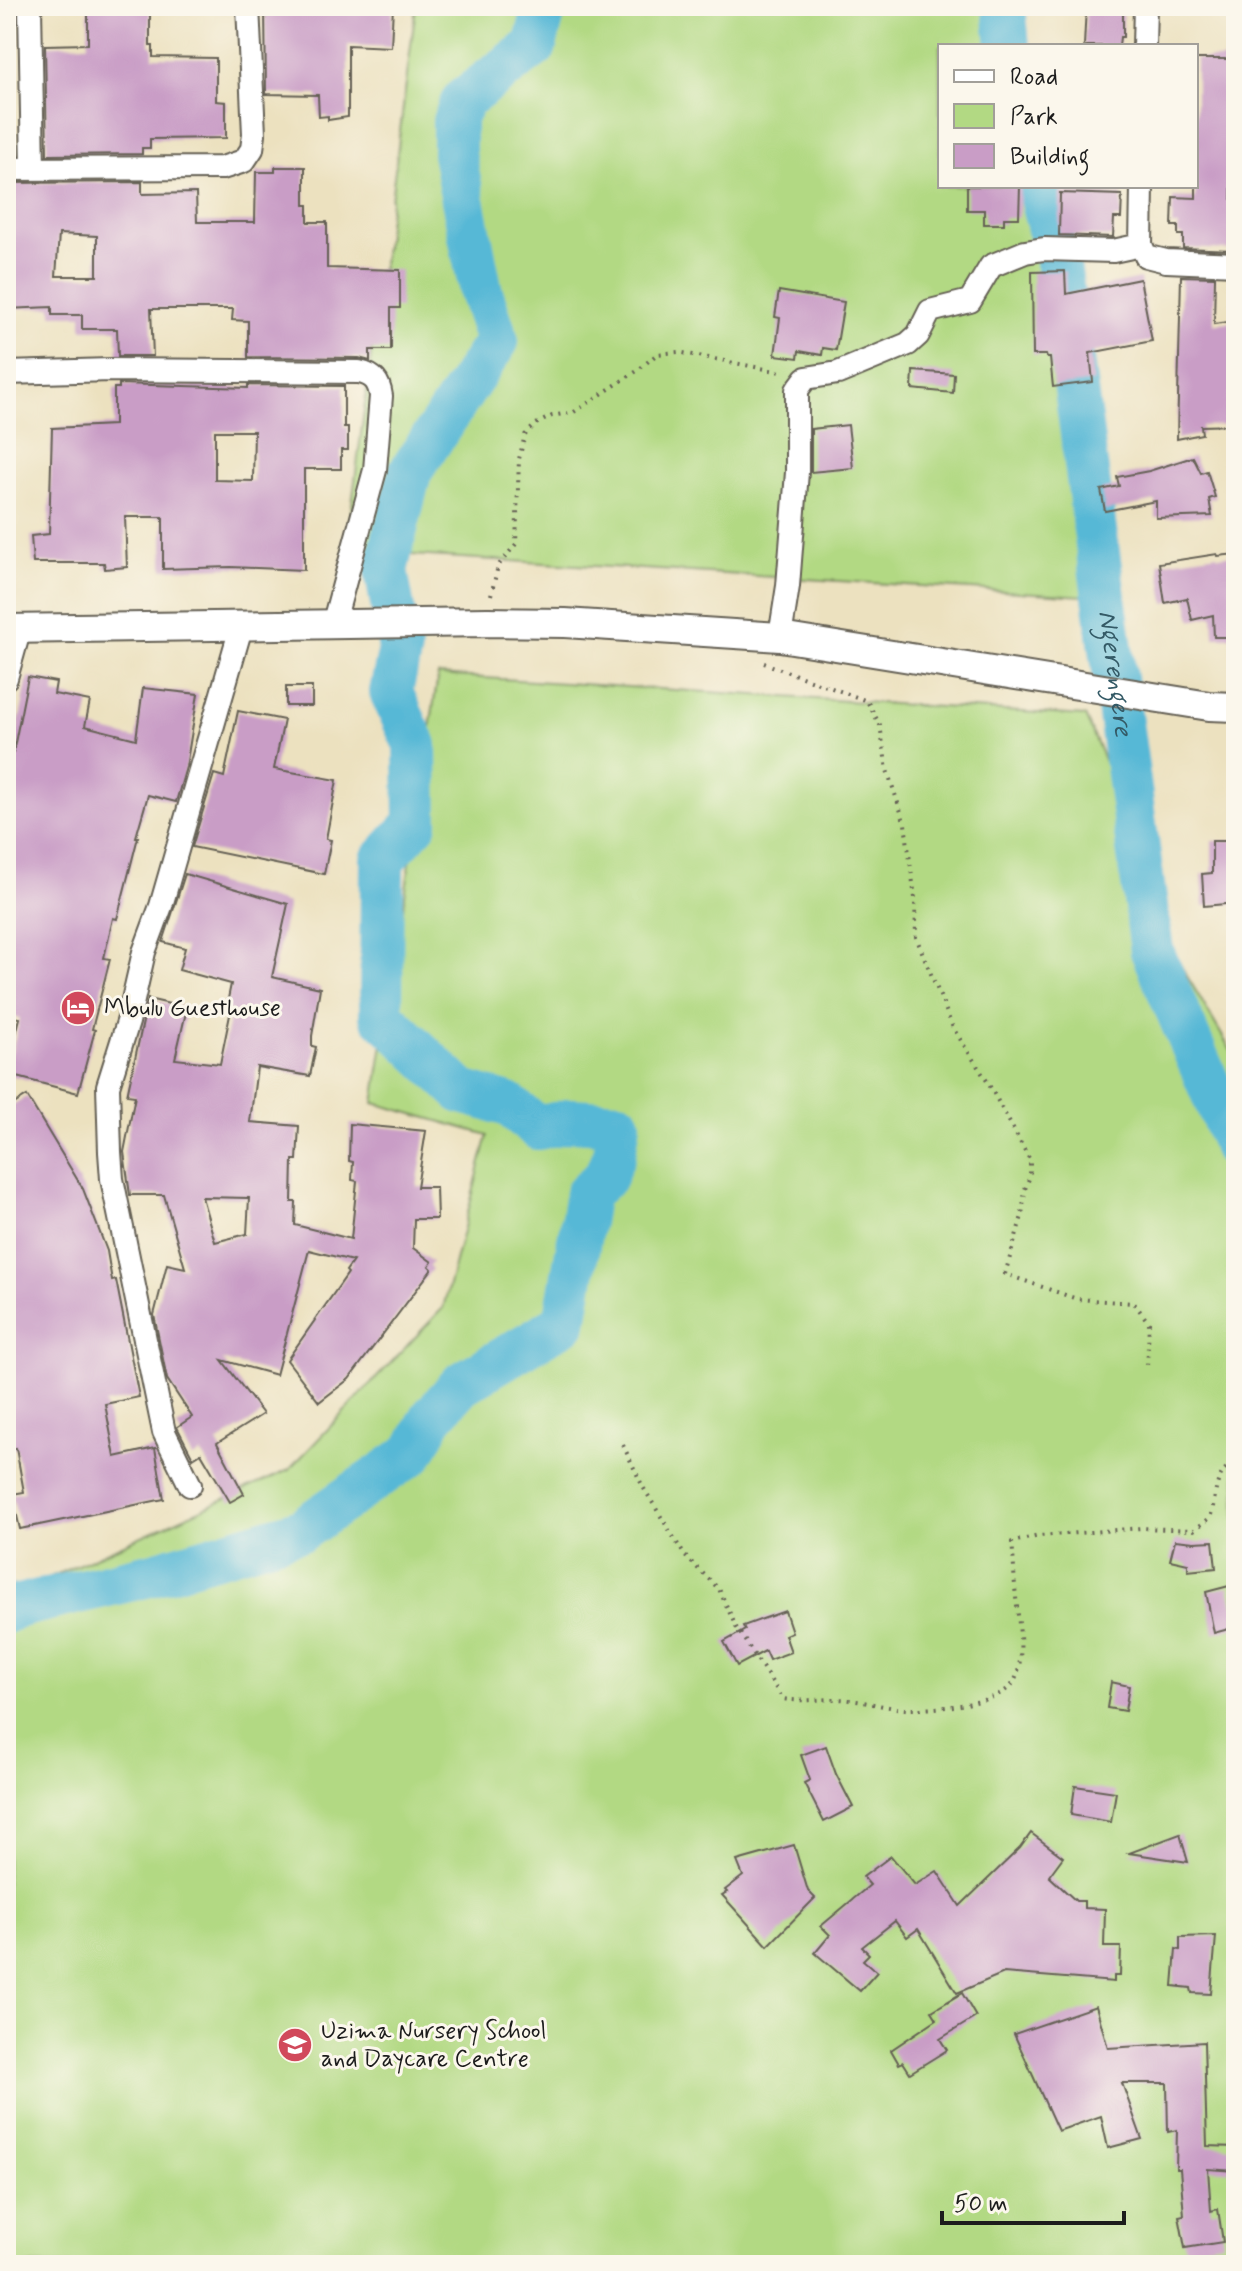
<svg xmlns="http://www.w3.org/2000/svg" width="1242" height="2271" font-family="Mynerve,sans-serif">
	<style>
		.green { fill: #b2d983; stroke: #677a50; stroke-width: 2 }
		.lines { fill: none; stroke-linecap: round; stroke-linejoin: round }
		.river { stroke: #57b8d6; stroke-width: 44 }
		.building { fill: #c99dc6; fill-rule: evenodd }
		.minor-casing { stroke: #656155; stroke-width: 26 }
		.tertiary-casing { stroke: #656155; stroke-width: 32 }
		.path { stroke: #656155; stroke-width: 4; stroke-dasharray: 2 6; stroke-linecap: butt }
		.minor { stroke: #fff; stroke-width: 22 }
		.tertiary { stroke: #fff; stroke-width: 28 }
		.labels { text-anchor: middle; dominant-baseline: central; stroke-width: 6; stroke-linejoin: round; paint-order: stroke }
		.poi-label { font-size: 24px; fill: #1c1c1c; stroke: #fbf7ec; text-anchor: start }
		.water-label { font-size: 26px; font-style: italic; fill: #345a66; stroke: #fbf7ec }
	</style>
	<rect width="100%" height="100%" fill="#fbf7ec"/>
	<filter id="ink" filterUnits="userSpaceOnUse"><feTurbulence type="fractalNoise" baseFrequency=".0125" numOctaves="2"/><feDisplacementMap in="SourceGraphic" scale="16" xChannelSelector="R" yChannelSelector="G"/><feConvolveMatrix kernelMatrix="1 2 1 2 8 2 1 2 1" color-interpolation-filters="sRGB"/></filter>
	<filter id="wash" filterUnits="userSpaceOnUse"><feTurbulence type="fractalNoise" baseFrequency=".006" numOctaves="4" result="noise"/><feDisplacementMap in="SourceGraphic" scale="32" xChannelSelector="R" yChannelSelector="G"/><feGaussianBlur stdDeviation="1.8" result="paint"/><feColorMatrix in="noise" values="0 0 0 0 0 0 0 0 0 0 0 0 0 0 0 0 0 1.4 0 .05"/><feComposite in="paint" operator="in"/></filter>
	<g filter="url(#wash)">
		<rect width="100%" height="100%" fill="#ece1bf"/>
		<g class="green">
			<polygon points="416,6 1016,6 1022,46 940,46 940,186 1040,186 1056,376 1100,597 346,551"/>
			<polygon points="438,675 1085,716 1110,773 1148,910 1236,1059 1236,2265 6,2265 6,1597 289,1470 443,1308 488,1135 374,1103"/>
		</g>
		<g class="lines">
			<g class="river">
				<polyline points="1004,6 1008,46"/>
				<path id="s1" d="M1038,186L1060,272L1152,951L1236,1149"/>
				<polyline points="6,1612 10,1608 154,1574 301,1530 413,1453 432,1417 461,1384 565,1322 587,1193 605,1177 614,1154 619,1123 572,1120 538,1128 509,1105 462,1092 381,1015 382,860 416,823 415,745 391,692 400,649 386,570 410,472 497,341 481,292 454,154 454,121 463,100 535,46 545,6"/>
			</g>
		</g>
		<g id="blocks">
			<g class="building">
				<polygon points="88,6 150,6 150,46 153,46 153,57 216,58 216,101 226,102 226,138 150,139 150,148 142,148 142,154 47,155 45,45 88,44"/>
				<polygon points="265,6 393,6 391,47 348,45 348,117 328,120 328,116 319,117 318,95 266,94"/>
				<polygon points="1086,6 1123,6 1123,37 1120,37 1119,46 1084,46"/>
				<polygon points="1196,59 1236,59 1236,127 1233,127 1231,199 1234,199 1233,250 1183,248 1183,235 1178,235 1178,226 1172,226 1173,197 1196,198"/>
				<path d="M275,167H305V205H308V222H327V268L400,270V308H391V350H370V361L359,358L248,357V321L232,320L233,309H151L153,356H118L117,329H82V315H52V307L6,309V183L142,182V194L196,193L197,222H255L256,172H275ZM59,234L97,236V276H56Z"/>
				<polygon points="967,186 1020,186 1019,218 1004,218 1004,224 984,224 984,210 967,210"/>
				<polygon points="1060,193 1122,195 1121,218 1114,218 1113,237 1059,235"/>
				<polygon points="1065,271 1066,294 1140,279 1152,341 1090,353 1093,382 1053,387 1050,358 1047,358 1046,355 1033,355 1032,272"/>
				<polygon points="1181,276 1215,277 1214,324 1236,321 1236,425 1201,426 1202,434 1177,439"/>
				<polygon points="779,291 844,302 836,350 823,348 822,355 799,351 798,358 775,355 780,318 775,317"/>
				<polygon points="913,371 954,374 953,393 912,389"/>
				<path d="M119,384L248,388V385L344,386V427H348V450H341V469H304V570L231,567L163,569V517H125L127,567L105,569L104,563H33L31,536L49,534L52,428L114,425V388H119ZM215,431H254L253,481L215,480Z"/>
				<polygon points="848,425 853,468 811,472 811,429"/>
				<polygon points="1193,457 1201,473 1207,471 1215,497 1209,499 1212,516 1156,518 1156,501 1105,511 1101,490 1119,486 1117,477 1149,471"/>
				<polygon points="1217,554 1218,556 1236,554 1236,637 1214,637 1213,615 1192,620 1187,598 1165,603 1159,563"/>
				<polygon points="28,677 56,682 54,694 90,701 85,726 136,739 143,688 198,694 186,767 176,802 148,795 136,837 138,837 117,919 113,918 104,958 110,959 92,1029 95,1030 78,1093 6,1074 20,1018 6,1016 6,763 9,752 13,753"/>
				<rect x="286" y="687" width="26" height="19"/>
				<polygon points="238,711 284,720 274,769 337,780 326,839 331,840 324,874 192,847 214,774 224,777"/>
				<polygon points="1212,841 1236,841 1236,903 1204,906 1202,874 1212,873"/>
				<path d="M185,874L288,904L272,977L320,988L312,1036V1046L316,1047L310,1076L257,1067L250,1122L299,1126L297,1160H293L292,1202H296L295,1225L351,1239L357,1181L352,1180L353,1162L349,1161L350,1124L426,1131L417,1187H436L437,1219H414L413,1248L432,1262L429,1266L432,1269L349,1379L319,1402L287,1360L348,1273L346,1271L353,1261L309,1250L276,1375L222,1360L263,1414L217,1443L244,1494L230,1502L201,1453L193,1458L177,1427L192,1417L167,1379L154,1315L167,1264L185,1268L164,1195H130L124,1152L135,1096L127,1095L148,999L187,1008L175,1059L220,1064L231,1010L226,1009L231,984L179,970L185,948L163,942ZM202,1197L249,1198L247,1234L215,1242Z"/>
				<polygon points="27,1096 83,1189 107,1251 112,1281 116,1280 139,1397 105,1404 115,1457 155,1448 164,1499 20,1529 12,1494 24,1492 16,1448 11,1449 6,1423 6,1109"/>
				<polygon points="1175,1540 1194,1542 1213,1541 1216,1568 1188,1571 1188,1564 1170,1560"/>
				<polygon points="1229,1586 1233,1605 1236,1605 1236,1627 1214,1633 1206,1592"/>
				<polygon points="785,1611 792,1632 785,1635 791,1652 769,1660 765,1651 737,1666 724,1642 745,1630 743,1626"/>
				<polygon points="1111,1682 1129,1686 1125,1711 1107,1708"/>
				<polygon points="826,1746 836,1774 853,1807 824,1822 804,1783 810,1780 801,1755"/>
				<polygon points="1075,1786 1116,1792 1111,1822 1071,1815"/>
				<polygon points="1031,1833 1063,1857 1049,1876 1076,1901 1084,1901 1084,1908 1105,1909 1104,1947 1121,1947 1120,1976 1114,1976 1114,1982 1004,1973 957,1993 918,1929 907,1937 895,1921 862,1947 869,1954 863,1960 877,1972 860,1991 815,1953 830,1935 821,1926 870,1885 863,1877 891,1856 915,1885 937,1871 960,1906 1020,1848"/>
				<polygon points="1180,1834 1188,1862 1129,1853"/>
				<polygon points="794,1845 808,1891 815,1898 768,1946 722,1895 727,1892 725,1890 743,1876 737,1861"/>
				<polygon points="1216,1936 1211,1994 1192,1993 1191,1988 1173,1986 1176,1949 1180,1950 1180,1937"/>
				<polygon points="962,1993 976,2017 940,2039 947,2050 910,2073 903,2062 899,2064 891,2050 937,2019 932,2011"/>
				<polygon points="1096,2006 1108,2048 1204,2042 1207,2146 1236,2147 1236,2171 1208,2169 1211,2211 1218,2209 1223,2242 1185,2248 1179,2216 1184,2215 1180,2169 1176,2169 1177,2130 1168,2132 1167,2083 1122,2083 1142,2139 1108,2148 1101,2116 1058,2131 1014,2034"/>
			</g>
		</g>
	</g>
	<g filter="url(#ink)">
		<use href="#blocks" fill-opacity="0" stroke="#656155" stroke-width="2"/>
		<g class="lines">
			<g class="minor-casing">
				<g id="minor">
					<polyline points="30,6 33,168"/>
					<polyline points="1144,46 1145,6"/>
					<polyline points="6,169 222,168 244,161 252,149 254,134 248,6"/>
					<polyline points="1142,186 1141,245 1146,256 1166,261 1236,264"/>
					<path d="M6,373L111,370L359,372C374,375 379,382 381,396L375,470L333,625"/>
					<polyline points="780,637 788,586 797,472 797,390 806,378 838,373 908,344 918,335 930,311 970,301 991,266 1025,252 1044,249 1113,251 1141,245"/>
					<polyline points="6,678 20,628"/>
					<polyline points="190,1485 164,1432 112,1179 110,1152 108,1086 128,1022 144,952 161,906 242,624"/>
				</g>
			</g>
			<g class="tertiary-casing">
				<polyline id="tertiary" points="6,629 488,622 565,623 780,637 1209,706 1236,707"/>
			</g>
			<g class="path">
				<polyline points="491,595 498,566 516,544 519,459 525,435 536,424 552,416 574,412 637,371 657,354 678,352 781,372"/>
				<polyline points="764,663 867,701 880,725 887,770 905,824 915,898 916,937 953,1028 987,1081 1030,1160 1030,1176 1025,1189 1022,1216 1005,1274 1077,1299 1134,1303 1149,1323 1147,1368"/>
				<path d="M623,1445L643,1487L685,1556L719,1589L736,1627L783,1699C802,1702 819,1699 838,1699C861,1700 882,1707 904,1709C930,1710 1000,1705 1014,1682C1026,1659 1018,1621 1016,1597C1014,1579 1014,1560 1012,1542L1039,1536L1142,1528L1194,1530L1210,1518C1218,1494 1212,1474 1236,1461"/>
			</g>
			<use href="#minor" class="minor"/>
			<use href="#tertiary" class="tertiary"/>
		</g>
	</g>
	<defs>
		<g id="hotel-disc" transform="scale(1.8)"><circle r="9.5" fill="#d1495b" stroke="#fbf7ec"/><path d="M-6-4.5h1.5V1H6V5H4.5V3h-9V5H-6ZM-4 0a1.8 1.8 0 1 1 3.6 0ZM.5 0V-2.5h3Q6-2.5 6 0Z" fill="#fff"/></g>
		<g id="school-disc" transform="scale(1.8)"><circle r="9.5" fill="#d1495b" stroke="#fbf7ec"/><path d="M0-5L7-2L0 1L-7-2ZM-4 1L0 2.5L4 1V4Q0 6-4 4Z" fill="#fff"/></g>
	</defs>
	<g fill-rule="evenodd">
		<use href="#hotel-disc" x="78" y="1008"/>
		<use href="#school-disc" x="295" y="2045"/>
	</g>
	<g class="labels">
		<g class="poi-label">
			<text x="104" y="1008">Mbulu Guesthouse</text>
			<text x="321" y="2031">Uzima Nursery School<tspan x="321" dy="28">and Daycare Centre</tspan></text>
		</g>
		<g class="water-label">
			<text stroke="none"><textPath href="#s1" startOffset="494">Ngerengere</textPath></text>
		</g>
	</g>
	<rect width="1242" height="2271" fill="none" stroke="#fbf7ec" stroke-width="32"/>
	<rect x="938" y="44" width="260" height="144" fill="#fbf7ec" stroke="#a29f99" stroke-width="2"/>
	<rect x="954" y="70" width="40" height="12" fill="#ffffff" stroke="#a29f99" stroke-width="2"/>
	<text x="1010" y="84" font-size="24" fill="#1c1c1c">Road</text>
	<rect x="954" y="104" width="40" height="24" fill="#b2d983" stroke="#a29f99" stroke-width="2"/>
	<text x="1010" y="124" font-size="24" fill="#1c1c1c">Park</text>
	<rect x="954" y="144" width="40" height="24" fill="#c99dc6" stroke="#a29f99" stroke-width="2"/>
	<text x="1010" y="164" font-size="24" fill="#1c1c1c">Building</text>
	<path d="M942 2211v12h182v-12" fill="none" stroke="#1c1c1c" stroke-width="4"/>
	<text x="954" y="2211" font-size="24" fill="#1c1c1c" stroke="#fbf7ec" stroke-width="6" paint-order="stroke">50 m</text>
</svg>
